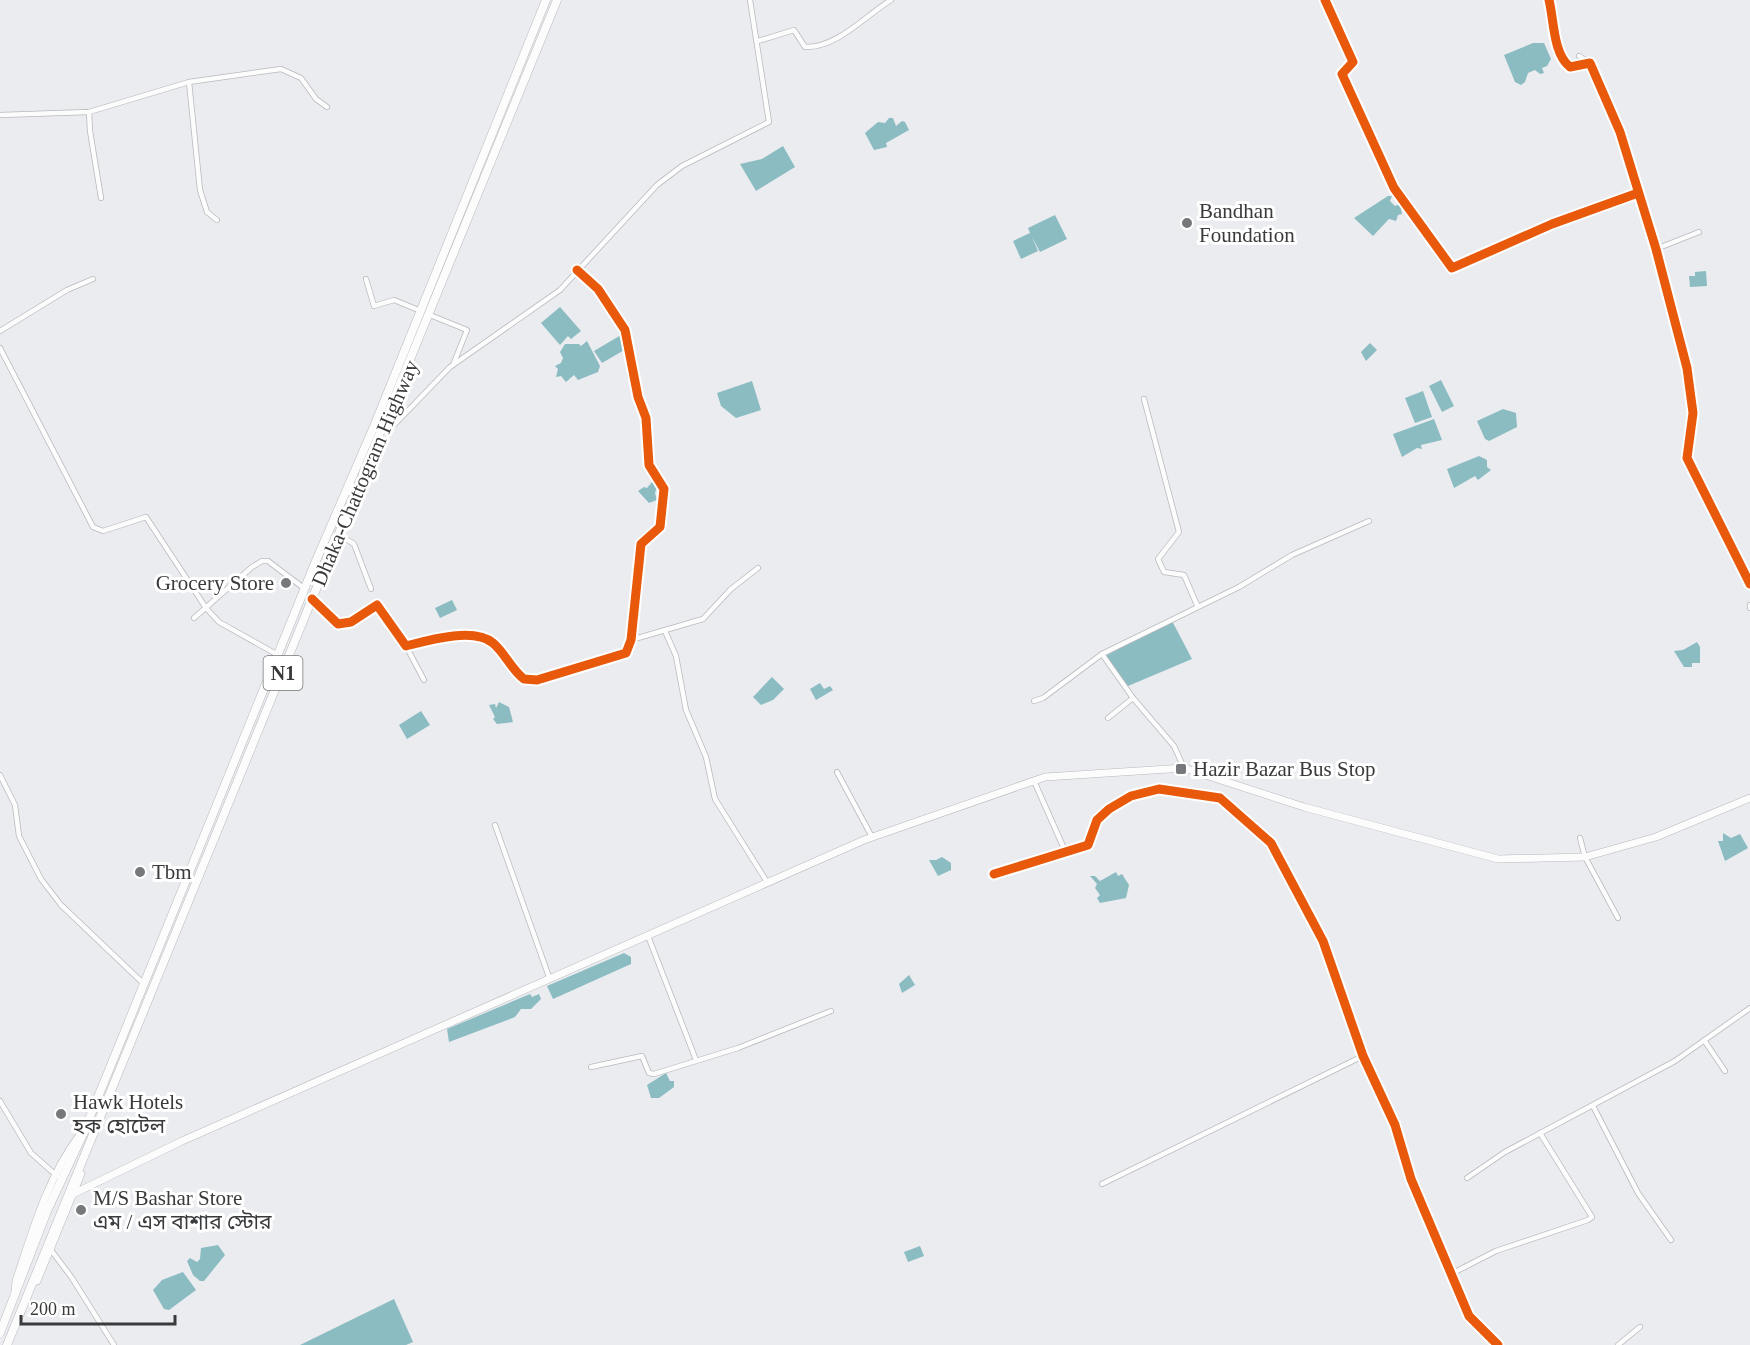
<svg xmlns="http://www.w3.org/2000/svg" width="1750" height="1345" font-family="'Times New Roman','Noto Sans Bengali',serif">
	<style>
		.water { fill: #8abcc2 }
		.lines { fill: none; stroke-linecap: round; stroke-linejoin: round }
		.minor-casing { stroke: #b8b9bc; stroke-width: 6 }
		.secondary-casing { stroke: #b8b9bc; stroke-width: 8 }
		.trunk-casing { stroke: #b8b9bc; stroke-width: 9 }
		.minor { stroke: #fcfcfd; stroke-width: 4.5 }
		.secondary { stroke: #fcfcfd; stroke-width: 7 }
		.trunk { stroke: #fcfcfd; stroke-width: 8 }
		.cycleway-casing { stroke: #fff; stroke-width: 13 }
		.cycleway { stroke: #e8590c; stroke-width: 9 }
		.poi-dot { fill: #77787b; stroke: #fff; stroke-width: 2 }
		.labels { text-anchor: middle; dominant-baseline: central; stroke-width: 6; stroke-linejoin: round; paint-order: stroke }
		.shield { fill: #fff; stroke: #747576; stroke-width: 1.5 }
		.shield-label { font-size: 20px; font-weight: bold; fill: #393a3c }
		.poi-label { font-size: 21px; fill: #393a3c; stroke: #fff; text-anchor: start }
		.street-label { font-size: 21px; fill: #393a3c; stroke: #fff }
	</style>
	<rect width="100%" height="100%" fill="#ebecf0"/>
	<g class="water">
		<polygon points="1533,43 1544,43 1551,59 1547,66 1542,68 1544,73 1540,74 1535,70 1528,73 1525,82 1521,85 1515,82 1504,55"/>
		<polygon points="889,118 893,118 896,126 902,121 905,122 909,130 886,143 887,147 874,150 865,133 878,122 885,123"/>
		<polygon points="783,146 795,167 756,191 740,164 762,159"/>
		<polygon points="1388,196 1392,196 1390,201 1395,206 1400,204 1402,214 1398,215 1396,221 1389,219 1373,236 1354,218"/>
		<polygon points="1055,215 1067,239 1040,252 1032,237 1038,251 1021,259 1013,241 1030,233 1028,228"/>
		<polygon points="1706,271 1707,286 1690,287 1689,276 1695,276 1695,272"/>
		<polygon points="560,307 581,331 571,339 568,336 560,345 541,323"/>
		<polygon points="621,335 626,349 602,363 594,351"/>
		<polygon points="587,341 600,366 598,372 578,380 574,375 566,382 561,376 556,377 558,369 555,366 561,363 563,358 560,352 565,344 579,344 581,346"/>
		<polygon points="1370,343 1377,350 1366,361 1361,352"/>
		<polygon points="1441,380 1454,406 1442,412 1429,386"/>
		<polygon points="752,381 761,410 736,418 721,406 717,393"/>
		<polygon points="1423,391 1432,417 1415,423 1405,398"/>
		<polygon points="1503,409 1516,413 1517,427 1489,441 1485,439 1477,421"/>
		<polygon points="1434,419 1442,440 1421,445 1422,449 1417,448 1402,457 1393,434"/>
		<polygon points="1479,456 1487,460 1487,467 1491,470 1478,480 1475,476 1454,488 1447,469"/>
		<polygon points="652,482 657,487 655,493 657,500 649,503 638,491 644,487 647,488"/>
		<polygon points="452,600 457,610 440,618 435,608"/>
		<polygon points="1171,619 1192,659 1128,686 1104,657"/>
		<polygon points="1697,642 1700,647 1700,663 1692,663 1692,667 1684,667 1674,651 1683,650"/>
		<polygon points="772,677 784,689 773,700 761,705 753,697"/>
		<polygon points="820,683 824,689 830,686 833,690 816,700 810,689"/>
		<polygon points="499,702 509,707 513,722 497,724 493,719 495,717 489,705 495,704 496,708"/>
		<polygon points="421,711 430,725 407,739 399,725"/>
		<polygon points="1723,833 1731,838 1740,834 1748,848 1725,861 1718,841 1723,841"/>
		<polygon points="942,857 951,863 951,870 938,876 929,860 936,860"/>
		<polygon points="1116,872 1118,876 1122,874 1129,885 1126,898 1100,903 1097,898 1100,895 1095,888 1097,884 1090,876 1095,876 1100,881"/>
		<polygon points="624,953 631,957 631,964 553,999 547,986"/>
		<polygon points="909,975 915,985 902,993 899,984"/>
		<polygon points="530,994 532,997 539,994 541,999 531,1009 521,1009 515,1017 449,1042 447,1029"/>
		<polygon points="666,1073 670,1081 674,1081 674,1087 659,1098 651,1098 647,1085"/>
		<polygon points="218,1245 225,1255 204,1281 200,1281 193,1275 187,1261 190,1258 197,1262 200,1259 201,1248"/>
		<polygon points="920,1246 924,1256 908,1262 904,1252"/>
		<polygon points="183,1272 196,1290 169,1310 164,1309 153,1290 162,1280"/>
		<polygon points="394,1299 413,1342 406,1345 300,1345"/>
	</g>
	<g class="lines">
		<g class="minor-casing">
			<g id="minor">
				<polyline points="1325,0 1353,62 1342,74 1394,188 1452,268 1552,224 1638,193"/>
				<path d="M1549,0C1554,20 1553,54 1570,67L1590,63L1620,132L1656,249L1687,368L1693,413L1687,458L1750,584"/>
				<path d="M758,41L794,30L805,47C837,48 865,16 891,0"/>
				<polyline points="1579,56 1590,63"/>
				<polyline points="189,82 200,190 207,212 217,220"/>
				<polyline points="89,112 90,131 101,198"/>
				<polyline points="0,115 89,112 189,82 281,69 301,78 316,99 327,107"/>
				<polyline points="1656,249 1699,232"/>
				<polyline points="366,279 374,306 394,300 421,311"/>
				<polyline points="430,315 467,330 453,365"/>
				<polyline points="0,331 67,290 93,279"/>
				<polyline points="0,348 93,527 103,531 146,517 206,608 219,622 278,655"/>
				<polyline points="1144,399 1179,532 1158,559 1164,572 1184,575 1197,605"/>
				<polyline points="384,425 395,424 450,367 560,290 657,185 682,166 769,122 750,0"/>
				<polyline points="338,534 354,544 371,589"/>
				<path d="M312,599L338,624L351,622L377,605L406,646C429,640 474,627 493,643C505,653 511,669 524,679L537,680L626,653L631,640L641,544L660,527L664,489L649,465L646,418L638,397L625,330L598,289L577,270"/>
				<polyline points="1750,605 1750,608"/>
				<polyline points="194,618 252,567 262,561 268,561 305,589"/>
				<polyline points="665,631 676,656 686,710 706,757 715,799 767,882"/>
				<polyline points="631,640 703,619 731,589 758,568"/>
				<polyline points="406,646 424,680"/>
				<polyline points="1102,654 1133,698 1108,718"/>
				<polyline points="1133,698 1174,746 1184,768"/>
				<polyline points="1034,701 1043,698 1102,654 1239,587 1292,555 1369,521"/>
				<polyline points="837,772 872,837"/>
				<polyline points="0,775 15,805 19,836 41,879 61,905 144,984"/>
				<polyline points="1034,781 1066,853"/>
				<polyline points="495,825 549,977"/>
				<polyline points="1580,838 1585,857 1618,918"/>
				<polyline points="994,874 1088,845 1097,820 1109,809 1131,796 1159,789 1220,798 1271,843 1323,941 1363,1056 1395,1125 1411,1179 1469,1316 1498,1345"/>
				<polyline points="648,936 696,1060"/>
				<polyline points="1704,1040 1725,1071"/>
				<polyline points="591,1067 642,1056 649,1073 654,1074 738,1048 831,1011"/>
				<polyline points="0,1101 31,1153 57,1176"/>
				<polyline points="1593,1106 1638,1193 1671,1240"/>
				<polyline points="1467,1178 1505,1152 1675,1061 1750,1008"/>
				<polyline points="1102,1184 1363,1056"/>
				<polyline points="51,1250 72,1278 114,1345"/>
				<polyline points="1451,1274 1496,1251 1588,1220 1592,1217 1540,1133"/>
				<polyline points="1618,1345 1640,1327"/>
			</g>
		</g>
		<g class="secondary-casing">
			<g id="secondary">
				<polyline points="73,1194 182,1141 864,840 1045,777 1184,768 1304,807 1498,859 1585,857 1656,837 1750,798"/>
				<polyline points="37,1281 81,1174"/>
				<path d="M15,1291L16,1281C32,1233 48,1177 79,1136"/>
			</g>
		</g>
		<g class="trunk-casing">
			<g id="trunk">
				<polyline points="0,1333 47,1211 83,1134 315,563 375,424 546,0"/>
				<polyline points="7,1345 557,0"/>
			</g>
		</g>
		<use href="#minor" class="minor"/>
		<use href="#secondary" class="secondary"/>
		<use href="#trunk" class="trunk"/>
		<g class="cycleway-casing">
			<g id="cycleway">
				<polyline points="1325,0 1353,62 1342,74 1394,188 1452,268 1552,224 1638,193"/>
				<path d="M1549,0C1554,20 1553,54 1570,67L1590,63L1620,132L1656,249L1687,368L1693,413L1687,458L1750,584"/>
				<path d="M312,599L338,624L351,622L377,605L406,646C429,640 474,627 493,643C505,653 511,669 524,679L537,680L626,653L631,640L641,544L660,527L664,489L649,465L646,418L638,397L625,330L598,289L577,270"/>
				<polyline points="994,874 1088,845 1097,820 1109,809 1131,796 1159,789 1220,798 1271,843 1323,941 1363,1056 1395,1125 1411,1179 1469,1316 1498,1345"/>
			</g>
		</g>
		<use href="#cycleway" class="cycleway"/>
	</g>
	<g class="poi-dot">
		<circle cx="1187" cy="223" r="6"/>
		<circle cx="286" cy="583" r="6"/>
		<rect x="1175" y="763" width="12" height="12" rx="3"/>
		<circle cx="140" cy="872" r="6"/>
		<circle cx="61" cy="1114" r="6"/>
		<circle cx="81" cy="1210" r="6"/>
	</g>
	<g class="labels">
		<rect class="shield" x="263.5" y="656" width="39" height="34" rx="4.5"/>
		<g class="shield-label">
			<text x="283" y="673">N1</text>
		</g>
		<g class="poi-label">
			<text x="1199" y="211">Bandhan<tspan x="1199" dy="24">Foundation</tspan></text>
			<text x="274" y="583" text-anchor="end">Grocery Store</text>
			<text x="1193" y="769">Hazir Bazar Bus Stop</text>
			<text x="152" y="872">Tbm</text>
			<text x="73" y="1102">Hawk Hotels<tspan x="73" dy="24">হক হোটেল</tspan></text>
			<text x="93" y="1198">M/S Bashar Store<tspan x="93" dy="24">এম / এস বাশার স্টোর</tspan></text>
		</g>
		<g class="street-label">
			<text transform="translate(365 473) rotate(-67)">Dhaka-Chattogram Highway</text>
		</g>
	</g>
	<path d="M21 1315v9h154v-9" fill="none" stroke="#393a3c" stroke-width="3"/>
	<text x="30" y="1315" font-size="18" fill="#393a3c" stroke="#ffffff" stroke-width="4.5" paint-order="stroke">200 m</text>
</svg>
